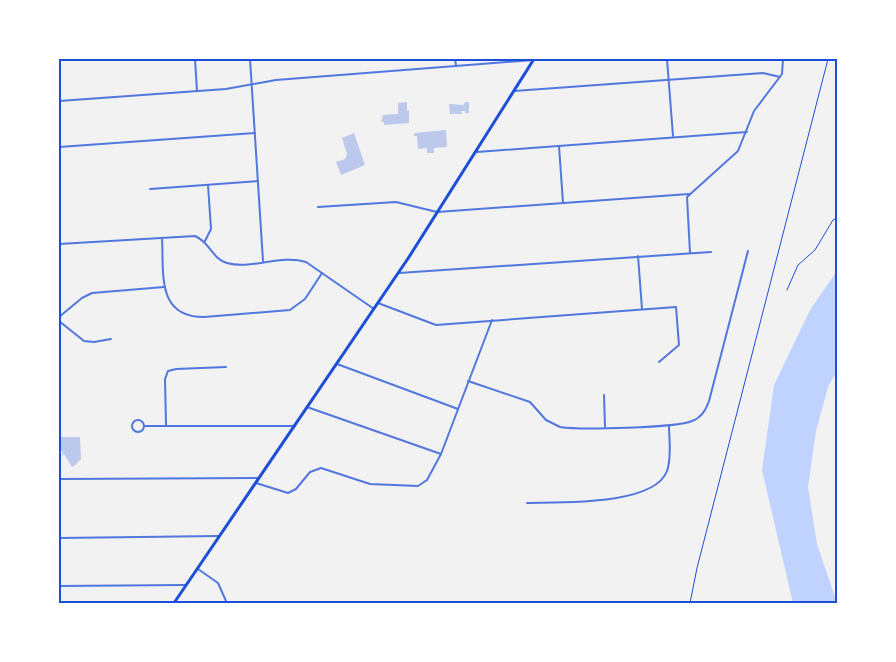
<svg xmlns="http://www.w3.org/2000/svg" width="896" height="662" font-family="'Roboto Serif',serif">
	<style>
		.water { fill: #bfd3fe }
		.building { fill: #bdc9ec }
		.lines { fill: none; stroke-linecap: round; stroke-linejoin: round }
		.path { stroke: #1d4ed8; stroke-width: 1 }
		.minor { stroke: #5277de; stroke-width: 2 }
		.secondary { stroke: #1d4ed8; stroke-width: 3 }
		.neatline { fill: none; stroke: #1d4ed8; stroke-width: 2 }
	</style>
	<rect width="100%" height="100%" fill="#f2f2f2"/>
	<polygon class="water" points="837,271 837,371 828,387 816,431 808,487 817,544 837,603 793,603 762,470 774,385 810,310"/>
	<g class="building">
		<polygon points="407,102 407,111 409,110 409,123 384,125 384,122 381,122 383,115 398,114 398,103"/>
		<polygon points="465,102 469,102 469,113 465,113 465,111 461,111 462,114 455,114 454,112 454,114 450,114 449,104 464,105"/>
		<polygon points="446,130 447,147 434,148 434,153 427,153 427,148 418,149 417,136 414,136 414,133"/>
		<polygon points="354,133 365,165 341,175 336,162 345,159 347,154 342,138"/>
		<polygon points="59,437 80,437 81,459 74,466 72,467 64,454 61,457 63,452 59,449"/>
	</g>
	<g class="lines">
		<g class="path">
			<polyline points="787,290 798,265 815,250 833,220 837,218"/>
			<polyline points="690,603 697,568 828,59"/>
		</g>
		<g class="minor">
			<polyline points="195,59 197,91"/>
			<polyline points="250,59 263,261"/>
			<polyline points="455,59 456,65"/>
			<polyline points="667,59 673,136"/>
			<polyline points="514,91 763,73 780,77"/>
			<polyline points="59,101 226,89 276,80 533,60"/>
			<polyline points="559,146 563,203"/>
			<polyline points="59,147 255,133"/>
			<polyline points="477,152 747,132"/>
			<polyline points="150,189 258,181"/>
			<polyline points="318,207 396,202 437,212 689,194"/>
			<path d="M162,238C164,273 156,317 204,317L290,310L305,299L322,273"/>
			<polyline points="205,241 211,229 208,185"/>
			<path d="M59,244L195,236C210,242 212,259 227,263C251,270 281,254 306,262L374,309"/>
			<polyline points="690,253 687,197 738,151 754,111 782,74 783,59"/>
			<polyline points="638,256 642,309"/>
			<polyline points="399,273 711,252"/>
			<polyline points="378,303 436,325 676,307 679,345 659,362"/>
			<polyline points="59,317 82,298 92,293 164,287"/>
			<polyline points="59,321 84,341 94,342 111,339"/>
			<polyline points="337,364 458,409"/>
			<path d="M468,381L530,402L546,420L560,427C579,430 676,428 692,421C701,418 706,410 709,401L748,251"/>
			<polyline points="604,395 605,427"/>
			<polyline points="307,407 441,454"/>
			<circle cx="138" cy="426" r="6"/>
			<polyline points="166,425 165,379 168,371 176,369 226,367"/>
			<polyline points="144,426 295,426"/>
			<polyline points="59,479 259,478"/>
			<polyline points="256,483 288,493 296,489 310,472 321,468 370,484 418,486 427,480 441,454 492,320"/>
			<path d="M527,503C559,502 654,506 667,471C672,457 669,439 669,425"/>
			<polyline points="59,538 218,536"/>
			<polyline points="198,569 218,583 226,601"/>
			<polyline points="59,586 185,585"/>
		</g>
		<polyline class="secondary" points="174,603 409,257 534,59"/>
	</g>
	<rect width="896" height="662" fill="none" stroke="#ffffff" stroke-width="120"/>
	<rect x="60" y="60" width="776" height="542" class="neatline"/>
</svg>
